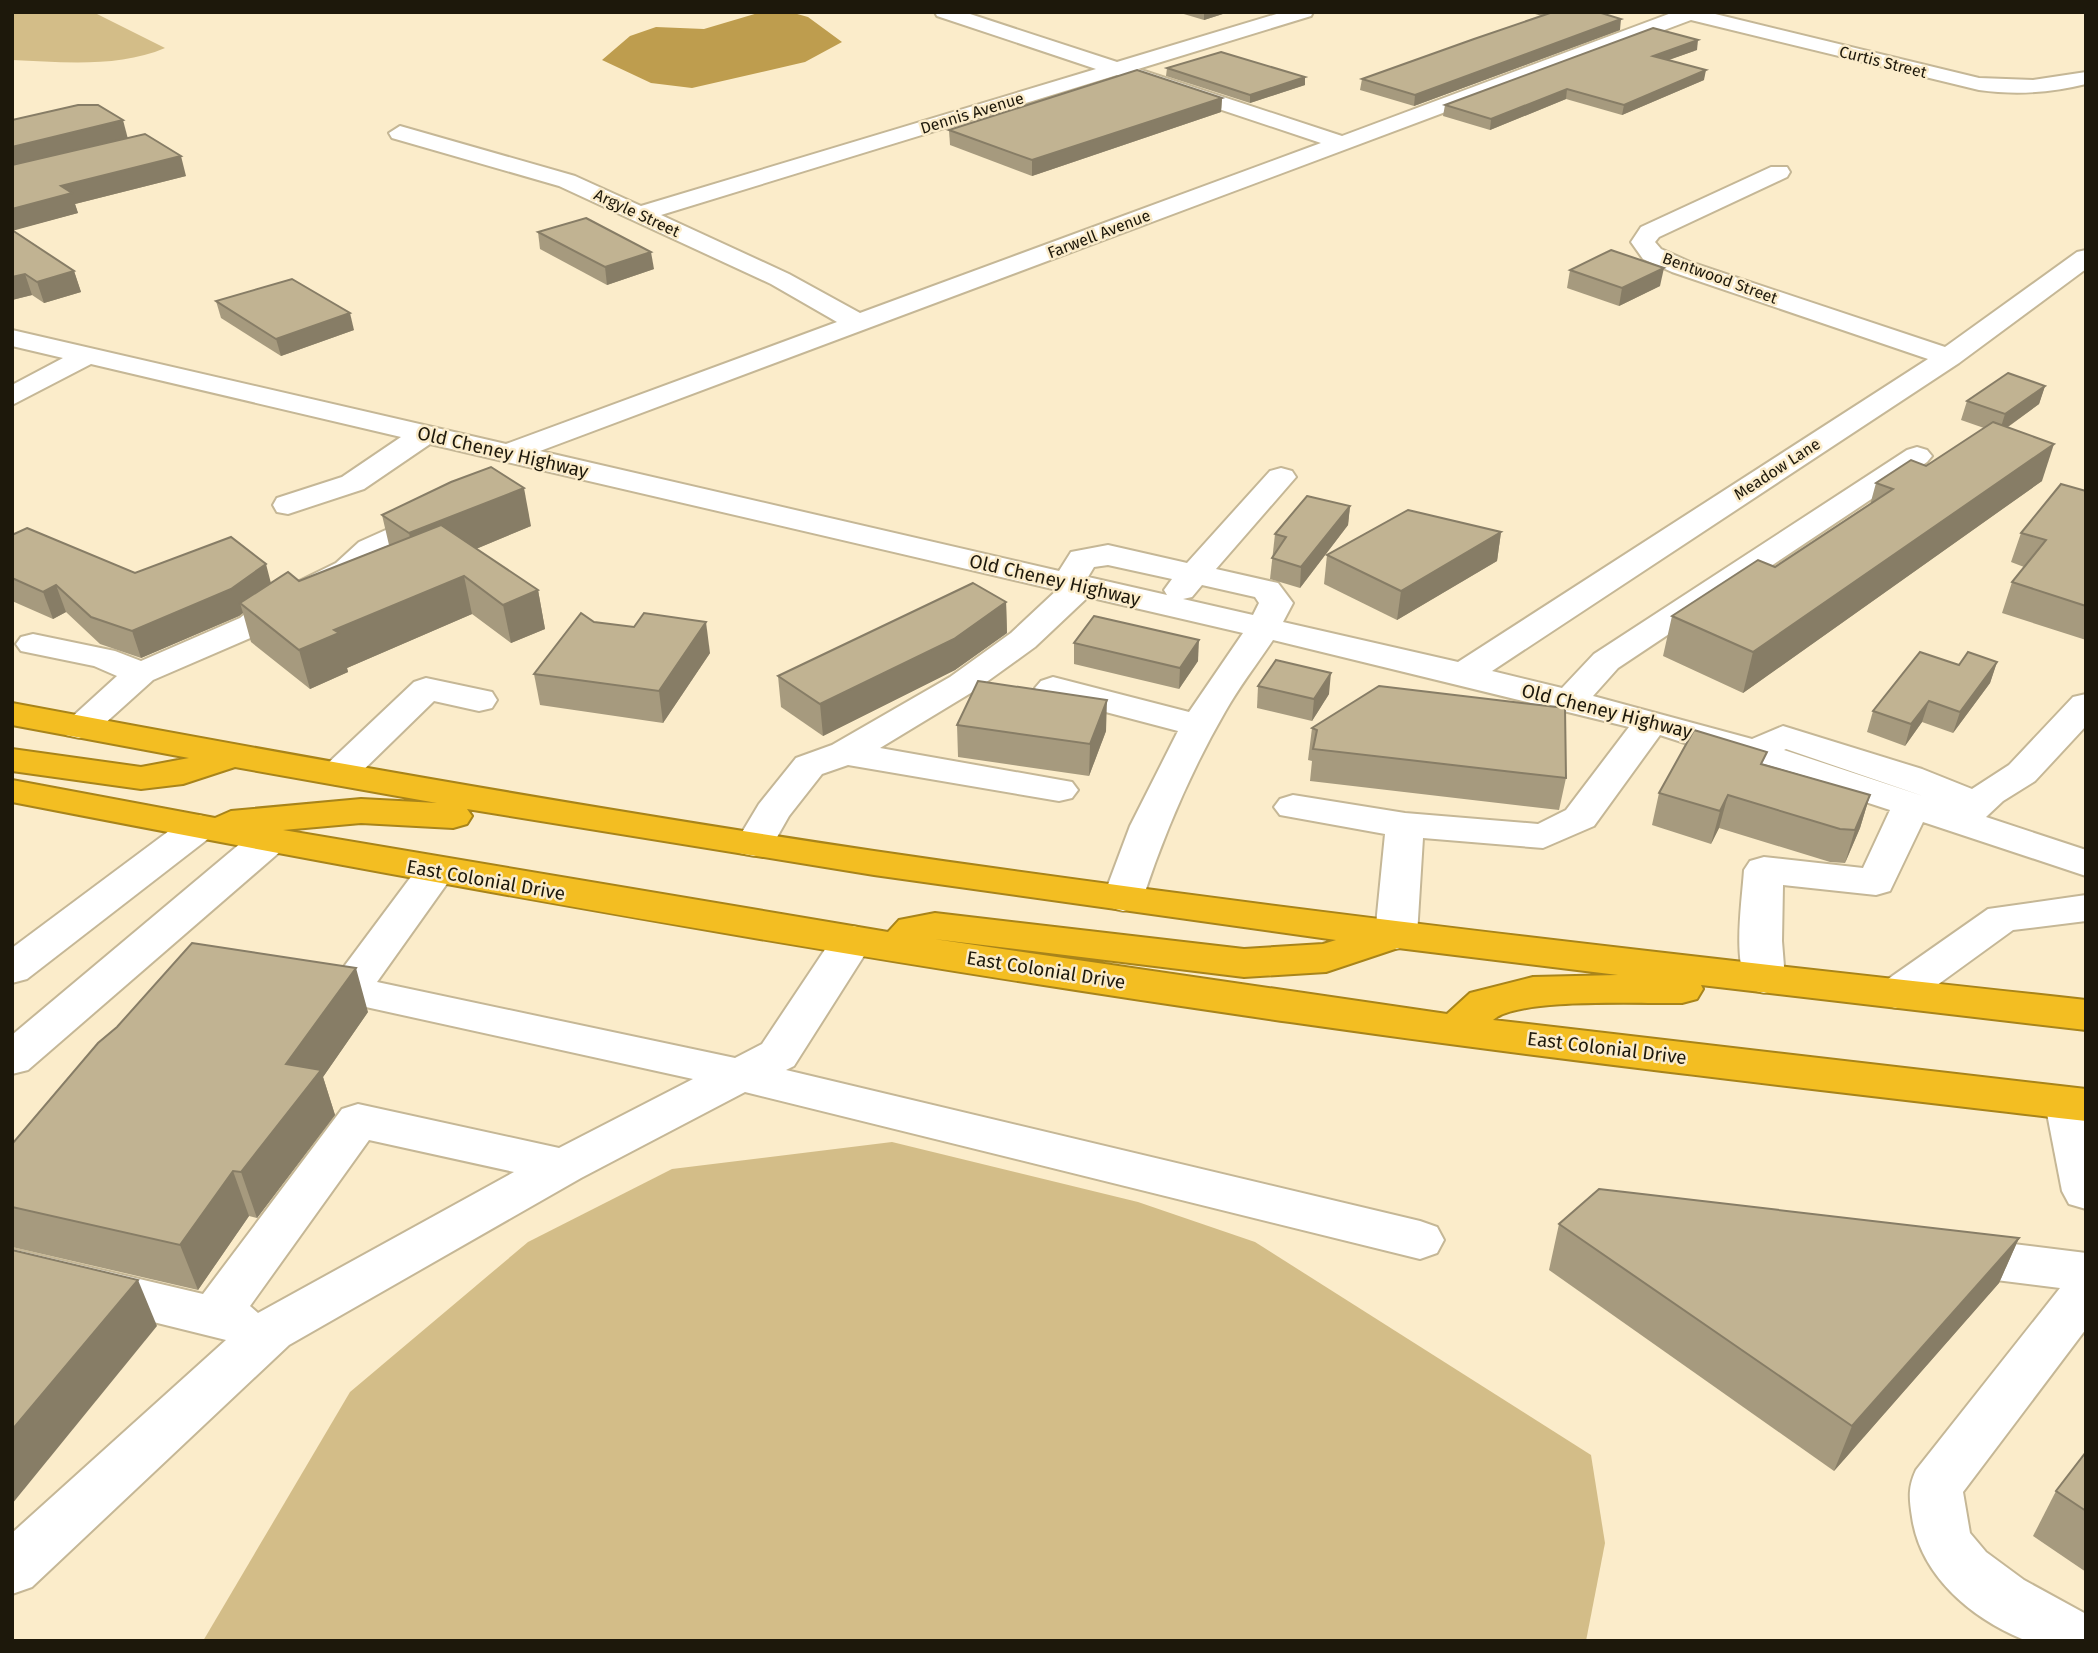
<svg xmlns="http://www.w3.org/2000/svg" width="2098" height="1653" font-family="'Fira Sans',sans-serif">
	<style>
		.green { fill: #d3bd88 }
		.water { fill: #be9d4e }
		.lines { fill: none; stroke-linecap: round; stroke-linejoin: round }
		.minor-casing { stroke: #c5b796; stroke-width: 4 }
		.highway-casing { stroke: #a8841a; stroke-width: 4 }
		.minor { fill: #fff; fill-rule: evenodd }
		.highway { fill: #f3be22; fill-rule: evenodd }
		.wall { fill: #a69a7e }
		.shaded-wall { fill: #877d66 }
		.building { fill: #c1b392; stroke: #877d66; stroke-width: 2 }
		.labels { text-anchor: middle; dominant-baseline: central; stroke-width: 5; stroke-linejoin: round; paint-order: stroke }
		.far-street-label { font-size: 16px; fill: #1d180b; stroke: #fbecca }
		.street-label { font-size: 19px; fill: #1d180b; stroke: #fbecca }
	</style>
	<rect width="100%" height="100%" fill="#fbecca"/>
	<g class="green">
		<path d="M12,12H93L165,48C119,68 61,62 12,60Z"/>
		<polygon points="892,1142 1138,1202 1255,1242 1591,1455 1605,1543 1586,1641 203,1641 350,1392 528,1242 672,1169"/>
	</g>
	<polygon class="water" points="790,12 808,17 842,42 805,62 692,88 651,83 602,60 630,36 656,27 704,29 758,13"/>
	<g class="lines">
		<g class="minor-casing">
			<g id="minor">
				<path d="M935,12H964L1117,62L1283,12H1313L1311,16L1138,69L1342,136L1674,12H1707L1979,78L2033,80L2086,72V84C2050,93 2015,95 1979,90L1691,20L540,451L1059,571L1071,552L1108,545L1187,563L1270,471L1281,468L1292,471L1296,477L1216,569L1278,583L1293,603L1283,622L1458,662L1928,359L1672,272L1643,259L1631,242L1641,227L1771,167H1787L1790,172L1787,177L1659,237L1655,242L1661,249L1690,262L1945,347L2077,252L2086,250V269L1959,363L1492,671L1562,688L1594,654L1907,450L1917,447L1927,450L1932,456L1927,462L1618,668L1593,696L1752,739L1783,726L1922,769L1972,789L2009,765L2073,697L2086,694V726L2035,781L2003,801L1986,817L2086,850V876L1923,822L1890,891L1876,895L1783,885L1782,941L1785,979L1779,989L1764,993L1749,989C1732,962 1742,902 1744,870L1750,861L1764,857L1863,868L1890,810L1660,735L1594,826L1543,848L1423,838L1417,935L1411,945L1396,949L1381,945L1375,935L1385,834L1280,815L1274,807L1280,799L1293,795L1405,813L1538,824L1566,810L1629,727L1273,640C1257,664 1239,687 1225,712C1192,769 1164,834 1143,898L1137,907L1123,911L1109,907L1103,898L1130,826L1178,731L1041,695L1035,688L1041,681L1053,677L1189,712L1243,633L1088,597L1035,647L974,691L880,748L1072,782L1078,790L1072,798L1059,801L848,765L822,774L789,816L768,853L754,856L740,853L735,844L759,804L796,758L832,745L950,677L1011,633L1057,590L430,444L364,489L288,514L277,512L273,505L277,498L342,477L401,437L91,364L12,405V385L63,358L12,346V330L506,444L837,322L771,284L559,186L392,138L389,133L400,126L575,176L641,206L1096,69L937,16ZM1117,75L1321,143L860,313L789,274L661,215ZM1108,565L1172,579L1164,590L1167,595L1088,577L1094,567ZM1202,585L1255,597L1259,603L1253,615L1183,599L1192,597ZM1786,749L1923,796L1784,750Z"/>
				<polygon points="435,508 446,510 451,517 446,524 381,556 358,577 289,612 264,632 153,680 92,735 79,738 66,735 61,727 117,676 94,666 21,651 16,644 21,637 33,634 115,651 141,661 240,618 265,598 336,563 359,542"/>
				<polygon points="426,678 492,692 497,700 492,708 479,711 434,701 351,782 338,785 325,782 319,774 325,766 414,682"/>
				<polygon points="199,815 213,819 218,827 213,835 27,979 12,983 12,948 185,819"/>
				<polygon points="268,829 282,832 287,841 282,850 28,1070 12,1074 12,1035 254,832"/>
				<path d="M436,858L450,862L456,871L377,982L735,1058L762,1044L838,930L853,926L868,930L874,940L794,1066L786,1070L1420,1221L1437,1227L1444,1240L1437,1253L1420,1259L745,1092L581,1178L289,1345L32,1587L12,1594V1533L226,1340L12,1287V1249L203,1294L342,1109L358,1104L559,1148L693,1079L334,1000L328,990L334,980L422,862ZM369,1140L514,1172L258,1313L250,1306Z"/>
				<polygon points="2086,895 2086,921 2013,930 1911,1004 1896,1008 1881,1004 1875,994 1881,984 1988,909"/>
				<polygon points="2068,1087 2086,1095 2086,1209 2069,1204 2062,1191 2045,1103 2052,1091"/>
				<path d="M1956,1237L2086,1253V1329L1963,1492L1970,1533L1986,1552L2024,1580L2086,1614V1641C2068,1641 2038,1646 2022,1639C1970,1617 1920,1575 1912,1517C1909,1498 1908,1487 1916,1470L2060,1288L1956,1275L1939,1270L1932,1256L1939,1242Z"/>
			</g>
		</g>
		<g class="highway-casing">
			<path id="highway" d="M12,703C299,757 585,808 874,851C1276,910 1681,956 2086,1000V1030L1701,985L1703,989L1697,999L1682,1003C1644,1004 1518,997 1493,1020L2086,1089V1121C1820,1090 1555,1060 1290,1022C863,961 437,885 12,802V780L215,818L231,811L361,799L437,803L235,767L183,784L141,789L12,771V749L141,767L189,758L12,725ZM467,809L874,875L1336,940L1323,944L1244,949L935,913L899,920L888,932L283,830L361,823L453,828L467,824L472,816ZM934,939L1244,977L1326,972L1398,948L1618,975L1533,977L1470,993L1447,1014Z"/>
		</g>
		<use href="#minor" class="minor"/>
		<use href="#highway" class="highway"/>
	</g>
	<g class="wall">
		<polygon points="1177,12 1229,12 1204,20"/>
		<polygon points="1528,12 1598,12 1620,30 1414,106 1360,90 1362,79 1542,16"/>
		<polygon points="1697,50 1668,60 1704,80 1622,115 1566,99 1490,130 1443,116 1445,105"/>
		<polygon points="1167,68 1305,85 1250,103 1166,76"/>
		<polygon points="1222,98 1221,112 1032,176 950,145 949,130"/>
		<polygon points="12,120 128,138 186,176 75,204 78,213 13,230 74,271 81,292 44,303 32,295 12,300"/>
		<polygon points="538,232 654,269 607,285 540,249"/>
		<polygon points="1570,270 1660,286 1619,306 1567,288"/>
		<polygon points="216,301 354,330 281,356 221,318"/>
		<polygon points="2045,386 2039,404 2008,427 2042,481 1743,693 1663,656 1672,616 1775,567 1870,505 1876,483 1926,466 1984,428 1961,420 1967,401"/>
		<polygon points="2086,491 2086,640 2002,613 2012,582 2024,567 2011,562 2021,533"/>
		<polygon points="1350,506 1348,525 1300,588 1270,579 1275,534"/>
		<polygon points="382,515 531,526 476,549 538,590 545,629 511,643 472,614 347,668 348,672 310,689 251,642 243,613 239,616 141,658 100,644 66,612 53,619 12,601 12,535 135,573 271,583 299,581 389,545"/>
		<polygon points="1501,532 1497,561 1397,620 1324,584 1327,555"/>
		<polygon points="1006,602 1007,633 955,670 823,736 781,707 778,676"/>
		<polygon points="594,622 710,653 663,723 540,705 534,674"/>
		<polygon points="1074,643 1198,661 1179,689 1074,664"/>
		<polygon points="1997,662 1990,683 1953,733 1922,722 1905,746 1867,732 1873,711 1959,665"/>
		<polygon points="1258,686 1329,694 1312,721 1257,708"/>
		<polygon points="957,725 1106,731 1089,776 958,757"/>
		<polygon points="1312,728 1566,778 1559,810 1310,781 1312,761 1308,760"/>
		<polygon points="1764,764 1870,795 1860,828 1845,863 1830,862 1719,828 1711,844 1652,825 1659,793"/>
		<polygon points="368,1012 323,1077 335,1115 257,1218 249,1216 198,1290 12,1247 12,1144"/>
		<polygon points="1559,1224 2019,1238 1999,1283 1834,1471 1549,1270"/>
		<polygon points="2086,1452 2086,1572 2033,1536 2056,1491"/>
	</g>
	<g class="shaded-wall">
		<polygon points="1204,12 1229,12 1204,20"/>
		<polygon points="1621,19 1620,30 1414,106 1415,95"/>
		<polygon points="1698,40 1697,50 1652,66 1653,56"/>
		<polygon points="1706,70 1704,80 1622,115 1624,105"/>
		<polygon points="1305,77 1305,85 1250,103 1250,95"/>
		<polygon points="1567,89 1566,99 1490,130 1491,119"/>
		<polygon points="1222,98 1221,112 1032,176 1032,160"/>
		<polygon points="123,120 128,139 12,167 12,147"/>
		<polygon points="181,156 186,176 75,204 78,213 12,231 12,209 61,186"/>
		<polygon points="651,252 654,269 607,285 605,267"/>
		<polygon points="1664,268 1660,286 1619,306 1622,288"/>
		<polygon points="74,271 81,292 44,303 37,282"/>
		<polygon points="25,274 32,295 12,300 12,277"/>
		<polygon points="350,313 354,330 281,356 276,339"/>
		<polygon points="2045,386 2039,404 1999,433 2005,414"/>
		<polygon points="2054,444 2042,481 1743,693 1753,652"/>
		<polygon points="524,488 531,526 418,573 409,533"/>
		<polygon points="1350,506 1348,525 1300,588 1301,567"/>
		<polygon points="1501,532 1497,561 1397,620 1401,591"/>
		<polygon points="266,564 273,591 240,603 243,613 239,616 141,658 132,631"/>
		<polygon points="464,576 472,614 347,668 348,672 310,689 299,650 334,630"/>
		<polygon points="56,585 66,612 53,619 43,592"/>
		<polygon points="538,590 545,629 511,643 503,605"/>
		<polygon points="1006,602 1007,633 955,670 823,736 820,704"/>
		<polygon points="706,622 710,653 663,723 659,691"/>
		<polygon points="1199,640 1198,661 1179,689 1180,668"/>
		<polygon points="1997,662 1990,683 1953,733 1960,712"/>
		<polygon points="1331,673 1329,694 1312,721 1314,699"/>
		<polygon points="1107,700 1106,731 1089,776 1090,744"/>
		<polygon points="1929,701 1922,722 1905,746 1911,724"/>
		<polygon points="1728,795 1719,828 1711,844 1720,811"/>
		<polygon points="1870,795 1860,828 1845,863 1855,830"/>
		<polygon points="356,968 368,1012 323,1077 335,1115 257,1218 241,1172 286,1064"/>
		<polygon points="233,1171 249,1216 198,1290 180,1245"/>
		<polygon points="2019,1238 1999,1283 1834,1471 1852,1426"/>
		<polygon points="138,1280 157,1326 12,1504 12,1430"/>
	</g>
	<g class="building">
		<polygon points="1553,12 1598,12 1621,19 1415,95 1362,79 1474,39"/>
		<polygon points="1653,28 1698,40 1653,56 1706,70 1624,105 1567,89 1491,119 1445,105"/>
		<polygon points="1221,52 1305,77 1250,95 1167,68"/>
		<polygon points="1137,70 1222,98 1032,160 949,130"/>
		<polygon points="78,105 98,105 123,120 12,147 12,120"/>
		<polygon points="145,134 181,156 61,186 72,193 12,209 12,165"/>
		<polygon points="586,218 651,252 605,267 538,232"/>
		<polygon points="12,230 74,271 37,282 25,274 12,277"/>
		<polygon points="1611,250 1664,268 1622,288 1570,270"/>
		<polygon points="292,279 350,313 276,339 216,301"/>
		<polygon points="2008,373 2045,386 2005,414 1967,401"/>
		<polygon points="1993,422 2054,444 1753,652 1672,616 1758,560 1775,567 1893,489 1876,483 1911,460 1926,466"/>
		<polygon points="491,467 524,488 409,533 382,515 451,482"/>
		<polygon points="2061,484 2086,491 2086,606 2012,582 2046,540 2021,533"/>
		<polygon points="1307,496 1350,506 1301,567 1272,558 1286,537 1275,534"/>
		<polygon points="1408,510 1501,532 1401,591 1327,555"/>
		<polygon points="441,525 538,590 503,605 464,576 334,630 339,633 299,650 240,603 288,572 299,581"/>
		<polygon points="27,528 135,573 231,537 266,564 231,589 132,631 91,617 56,585 43,592 12,578 12,535"/>
		<polygon points="973,583 1006,602 954,639 820,704 778,676"/>
		<polygon points="581,613 594,622 634,627 644,613 706,622 659,691 534,674"/>
		<polygon points="1094,616 1199,640 1180,668 1074,643"/>
		<polygon points="1920,652 1959,665 1968,652 1997,662 1960,712 1929,701 1911,724 1873,711"/>
		<polygon points="1276,660 1331,673 1314,699 1258,686"/>
		<polygon points="978,681 1107,700 1090,744 957,725"/>
		<polygon points="1379,686 1565,708 1566,778 1313,749 1317,730 1312,728"/>
		<polygon points="1694,730 1767,752 1761,764 1870,795 1855,830 1840,829 1728,795 1720,811 1659,793"/>
		<polygon points="192,943 356,968 286,1064 321,1070 241,1172 233,1171 180,1245 12,1207 12,1144 98,1043 117,1027"/>
		<polygon points="1599,1189 2019,1238 1852,1426 1559,1224"/>
		<polygon points="12,1250 138,1280 12,1430"/>
		<polygon points="2086,1452 2086,1511 2056,1491"/>
	</g>
	<g class="labels">
		<g class="far-street-label">
			<text transform="translate(1883 62) rotate(14)">Curtis Street</text>
			<text transform="translate(972 113) rotate(-17)">Dennis Avenue</text>
			<text transform="translate(637 213) rotate(25)">Argyle Street</text>
			<text transform="translate(1099 234) rotate(-21)">Farwell Avenue</text>
			<text transform="translate(1720 278) rotate(20)">Bentwood Street</text>
			<text transform="translate(1777 469) rotate(-33)">Meadow Lane</text>
		</g>
		<g class="street-label">
			<text transform="translate(503 452) rotate(13)">Old Cheney Highway</text>
			<text transform="translate(1055 580) rotate(13)">Old Cheney Highway</text>
			<text transform="translate(1607 711) rotate(14)">Old Cheney Highway</text>
			<text transform="translate(486 880) rotate(10)">East Colonial Drive</text>
			<text transform="translate(1046 970) rotate(9)">East Colonial Drive</text>
			<text transform="translate(1607 1048) rotate(7)">East Colonial Drive</text>
		</g>
	</g>
	<rect width="2098" height="1653" fill="none" stroke="#1d180b" stroke-width="28"/>
</svg>
